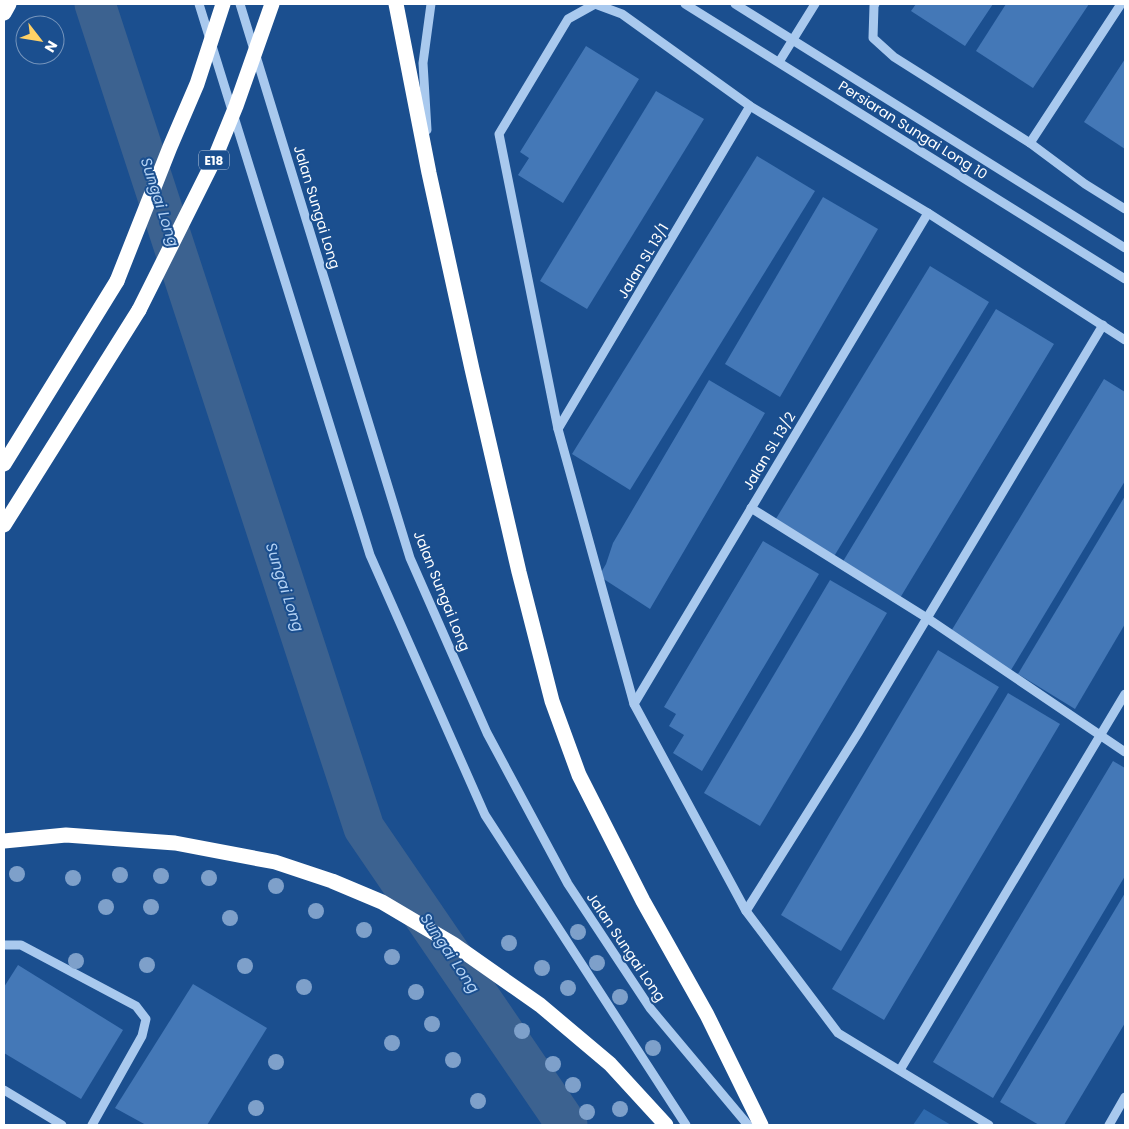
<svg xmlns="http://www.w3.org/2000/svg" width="1129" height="1129" font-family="Poppins,sans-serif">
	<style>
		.green { fill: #2e69ad }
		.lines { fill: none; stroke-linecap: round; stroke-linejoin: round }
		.river { stroke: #3c6290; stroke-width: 41 }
		.building { fill: #4478b7 }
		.minor { stroke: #a9c9ee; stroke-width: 9 }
		.highway { stroke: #fff; stroke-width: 15 }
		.highway-bridge { stroke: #fff; stroke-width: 15 }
		.tree { fill: #7ea0ca }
		.labels { text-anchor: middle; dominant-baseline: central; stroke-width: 4; stroke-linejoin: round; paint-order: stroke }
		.shield { fill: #1b4f8f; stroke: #bbcadd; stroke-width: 1 }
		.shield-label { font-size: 12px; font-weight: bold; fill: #fff }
		.street-label { font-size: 14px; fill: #fff; stroke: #1b4f8f }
		.water-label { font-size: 15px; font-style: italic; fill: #b5d3f5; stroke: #1b4f8f }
	</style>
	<rect width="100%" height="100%" fill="#1b4f8f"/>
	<polygon class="green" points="924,1109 951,1125 913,1125"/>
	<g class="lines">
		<polyline class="river" points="95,4 364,828 567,1125"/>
	</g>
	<g class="building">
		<polygon points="916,4 993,4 965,46 911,11"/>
		<polygon points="1006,4 1089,4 1033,88 976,51"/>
		<polygon points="586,46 639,79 563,203 518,175 529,158 520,152"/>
		<polygon points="1125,59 1125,149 1084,122"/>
		<polygon points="656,91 704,119 587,309 540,281"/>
		<polygon points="757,156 815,191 630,490 572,454"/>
		<polygon points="823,197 878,229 780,397 725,364"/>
		<polygon points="930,266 989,302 833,558 774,522"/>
		<polygon points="996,309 1054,344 900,598 842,563"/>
		<polygon points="1104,379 1125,392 1125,481 1011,670 950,633"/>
		<polygon points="709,380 765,413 650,609 599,576 606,564 613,543"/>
		<polygon points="1125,496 1125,624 1075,709 1018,674"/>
		<polygon points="763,541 819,574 702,771 673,753 684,735 669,726 676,714 664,707"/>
		<polygon points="830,580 887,613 760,826 704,793"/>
		<polygon points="938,650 999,687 841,951 781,915"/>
		<polygon points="1008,693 1060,724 884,1020 832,989"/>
		<polygon points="1113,761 1125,768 1125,876 993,1098 933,1062"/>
		<polygon points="1125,893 1125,1023 1064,1125 1039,1125 1000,1102"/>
		<polygon points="18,965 123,1030 81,1099 4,1053 4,987"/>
		<polygon points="193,984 267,1028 207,1125 146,1125 115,1108"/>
	</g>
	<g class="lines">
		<g class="minor">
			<polyline points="199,4 370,555 485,815 686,1125"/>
			<polyline points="240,4 410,558 487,733 568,884 650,1008 748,1125"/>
			<polyline points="595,4 568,19 499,134 558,429 634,704 746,911 838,1033 989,1125"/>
			<polyline points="595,4 622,14 750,106 928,213 1125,340"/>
			<polyline points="685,4 1125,279"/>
			<polyline points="735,4 1125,248"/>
			<polyline points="875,4 874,6 873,38 894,57 1030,143 1085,184 1125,209"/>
			<polyline points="779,62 815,4"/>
			<polyline points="427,130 423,63 431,4"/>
			<polyline points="1030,143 1121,4"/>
			<polyline points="558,429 750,106"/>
			<polyline points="751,508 927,618 1125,752"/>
			<polyline points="634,704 928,213"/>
			<polyline points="746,911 858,733 1103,325"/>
			<polyline points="4,945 21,945 136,1006 146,1019 142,1036 92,1125"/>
			<polyline points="900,1070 1125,694"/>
			<polyline points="4,1090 62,1125"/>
			<polyline points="1109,1125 1125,1097"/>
		</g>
		<g class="highway">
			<polyline points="396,4 429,173 472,369 519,572 552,701 579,775 643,901 707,1015 761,1125"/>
			<polyline points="4,13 9,4"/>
			<polyline points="4,464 117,281"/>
			<polyline points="4,525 139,310"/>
			<polyline points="4,841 66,835 175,843 275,862 332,881 382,902 453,944 540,1005 610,1064 666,1125"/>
		</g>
		<g class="highway-bridge">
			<polyline points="117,281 170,147 197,84 223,4"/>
			<polyline points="139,310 214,160 236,106 272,4"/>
		</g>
	</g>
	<g class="tree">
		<circle cx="17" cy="874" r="8"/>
		<circle cx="120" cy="875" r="8"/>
		<circle cx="161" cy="876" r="8"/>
		<circle cx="73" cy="878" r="8"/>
		<circle cx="209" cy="878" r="8"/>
		<circle cx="276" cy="886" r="8"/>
		<circle cx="106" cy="907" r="8"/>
		<circle cx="151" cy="907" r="8"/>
		<circle cx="316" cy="911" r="8"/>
		<circle cx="230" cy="918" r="8"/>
		<circle cx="364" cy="930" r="8"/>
		<circle cx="578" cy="932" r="8"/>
		<circle cx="509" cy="943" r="8"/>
		<circle cx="392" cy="957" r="8"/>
		<circle cx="76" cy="961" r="8"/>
		<circle cx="597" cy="963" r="8"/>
		<circle cx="147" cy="965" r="8"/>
		<circle cx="245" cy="966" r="8"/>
		<circle cx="542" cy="968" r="8"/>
		<circle cx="304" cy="987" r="8"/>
		<circle cx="568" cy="988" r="8"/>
		<circle cx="416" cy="992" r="8"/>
		<circle cx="620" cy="997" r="8"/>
		<circle cx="432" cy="1024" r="8"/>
		<circle cx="522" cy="1031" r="8"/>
		<circle cx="392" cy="1043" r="8"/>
		<circle cx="653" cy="1048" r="8"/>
		<circle cx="453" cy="1060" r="8"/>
		<circle cx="276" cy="1062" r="8"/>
		<circle cx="553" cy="1064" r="8"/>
		<circle cx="573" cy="1085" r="8"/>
		<circle cx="478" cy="1101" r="8"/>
		<circle cx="256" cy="1108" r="8"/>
		<circle cx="620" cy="1109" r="8"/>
		<circle cx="587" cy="1112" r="8"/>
	</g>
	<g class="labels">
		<rect class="shield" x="199" y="150.5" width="30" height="19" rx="4"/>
		<g class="shield-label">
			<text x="214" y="160">E18</text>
		</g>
		<g class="street-label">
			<text transform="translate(913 130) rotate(32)">Persiaran Sungai Long 10</text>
			<text transform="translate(317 207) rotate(73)">Jalan Sungai Long</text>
			<text transform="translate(643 261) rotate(-59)">Jalan SL 13/1</text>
			<text transform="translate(769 451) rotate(-59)">Jalan SL 13/2</text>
			<text transform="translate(442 591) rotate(68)">Jalan Sungai Long</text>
			<text transform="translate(626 947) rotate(56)">Jalan Sungai Long</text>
		</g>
		<g class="water-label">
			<text transform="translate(160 202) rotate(72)">Sungai Long</text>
			<text transform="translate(285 587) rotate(72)">Sungai Long</text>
			<text transform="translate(450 953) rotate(56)">Sungai Long</text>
		</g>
	</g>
	<rect width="1129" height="1129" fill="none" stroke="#ffffff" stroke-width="10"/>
	<g transform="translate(40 40) rotate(121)"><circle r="24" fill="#1b4f8f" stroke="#7695bc"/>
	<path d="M0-4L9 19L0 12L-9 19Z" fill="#ffd166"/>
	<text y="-8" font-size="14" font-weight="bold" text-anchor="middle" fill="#ffffff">N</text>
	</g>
</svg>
